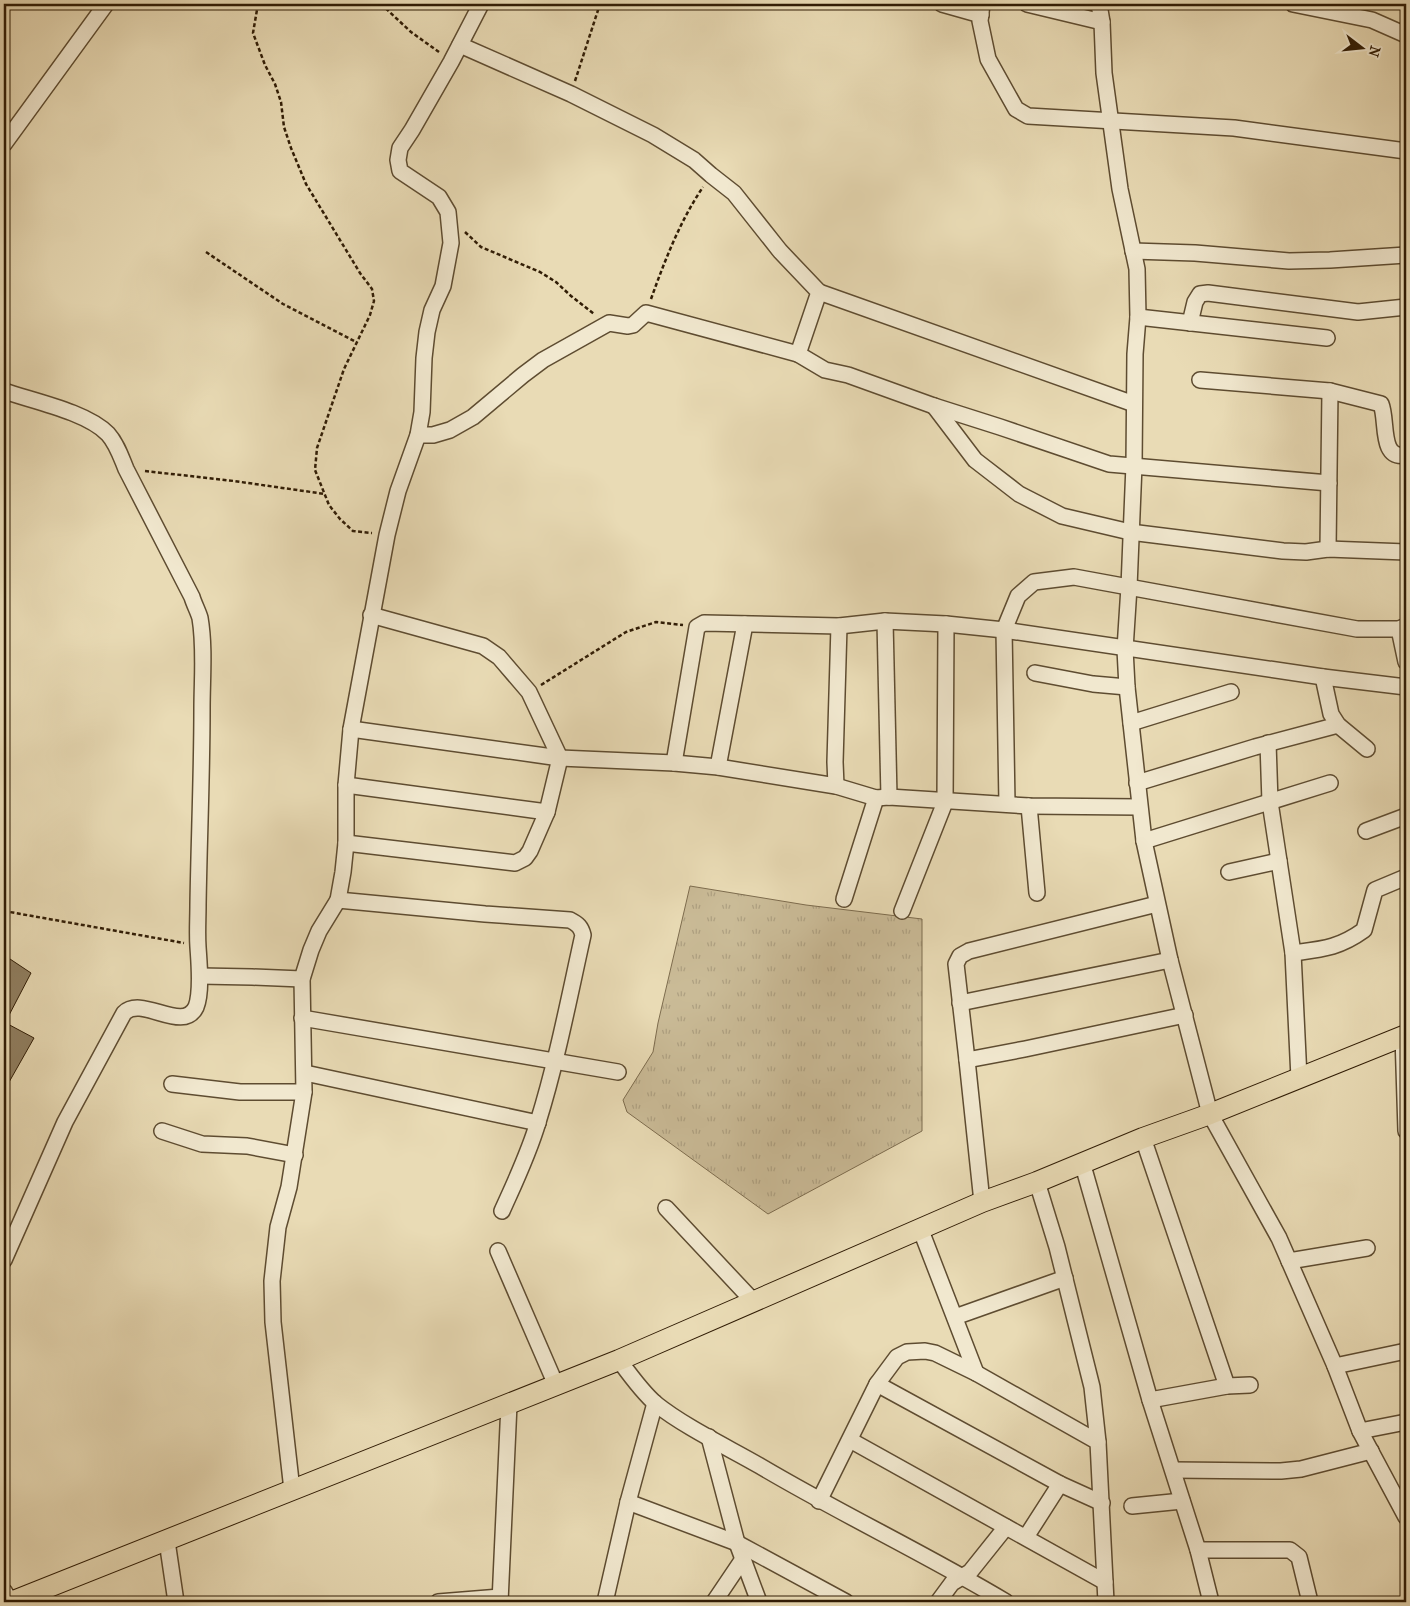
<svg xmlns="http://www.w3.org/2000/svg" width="1410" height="1606" font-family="'IM FELL French Canon',serif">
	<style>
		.grass { fill: url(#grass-tufts); stroke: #7d6c4e }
		.building { fill: #907f61; stroke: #301c05 }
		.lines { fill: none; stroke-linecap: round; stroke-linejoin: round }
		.minor-casing { stroke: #5e4c31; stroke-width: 18 }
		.major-casing { stroke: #301c05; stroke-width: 22 }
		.path { stroke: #301c05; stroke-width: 2.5; stroke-dasharray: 4 2.5; stroke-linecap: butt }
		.minor { stroke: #f1e8cf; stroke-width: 15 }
		.major { stroke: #e9dbb5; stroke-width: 20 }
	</style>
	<defs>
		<pattern id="grass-tufts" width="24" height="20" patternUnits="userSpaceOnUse" patternTransform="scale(1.25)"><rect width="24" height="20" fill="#cabb97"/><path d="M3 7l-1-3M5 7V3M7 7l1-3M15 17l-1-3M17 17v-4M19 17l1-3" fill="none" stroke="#aea081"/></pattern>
	</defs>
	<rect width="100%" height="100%" fill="#e9dbb5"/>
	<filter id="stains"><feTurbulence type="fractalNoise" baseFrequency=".004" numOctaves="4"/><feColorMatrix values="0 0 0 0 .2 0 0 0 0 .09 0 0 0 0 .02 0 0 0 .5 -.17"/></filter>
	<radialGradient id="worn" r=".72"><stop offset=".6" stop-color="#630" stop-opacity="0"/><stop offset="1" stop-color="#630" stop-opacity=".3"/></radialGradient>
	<polygon class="grass" points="690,886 806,905 922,919 922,1131 768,1214 627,1112 623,1100 653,1052 658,1023"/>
	<g class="building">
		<polygon points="4,955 31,973 7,1019 4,1017"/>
		<polygon points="4,1022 34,1038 4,1091"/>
	</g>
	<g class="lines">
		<g class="minor-casing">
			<g id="minor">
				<polyline points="942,4 981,15"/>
				<polyline points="982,4 980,21 988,59 1016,109 1028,116 1234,128 1406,151"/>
				<polyline points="1027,4 1102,22"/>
				<polyline points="1099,4 1102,22 1104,73 1120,189 1137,269 1138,317 1135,354 1134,465 1129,587 1125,649 1127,687 1144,841 1170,960 1210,1114 1279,1238 1335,1366 1360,1431 1406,1517"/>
				<polyline points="1293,4 1372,20 1406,35"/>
				<polyline points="4,144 106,4"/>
				<polyline points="1133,251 1195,253 1289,261 1330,260 1406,255"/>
				<polyline points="819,292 1134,404"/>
				<polyline points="1138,317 1327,338"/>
				<polyline points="1190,323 1195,302 1200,294 1208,293 1358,312 1406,307"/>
				<polyline points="798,354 825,370 848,375 934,406 1000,427 1109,464 1329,483"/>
				<path d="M1200,380L1330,391L1381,404C1388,421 1379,460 1406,455"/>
				<path d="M4,391C33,401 87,412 108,434C117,444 121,457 126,469L192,597C194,604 198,611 200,618C205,647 202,679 202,709C202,774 199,840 198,905C198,919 197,933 198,947C199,963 202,992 196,1007C183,1034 142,995 124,1013L65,1122L4,1260"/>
				<polyline points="934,406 975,460 1019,494 1062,516 1130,532 1283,551 1306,552 1328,549 1406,552"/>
				<polyline points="418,435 433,435 450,430 473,417 523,375 543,360 609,323 628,326 633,325 646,313 798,354 819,292 780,251 734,193 711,175 694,160 653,135 571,94 460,45"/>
				<polyline points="1328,549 1330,391"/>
				<polyline points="885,621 889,797"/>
				<polyline points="1399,629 1406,662"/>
				<polyline points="1035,673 1093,684 1127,687"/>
				<polyline points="1323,677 1331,714 1338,725 1367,749"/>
				<polyline points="1131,723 1231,692"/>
				<polyline points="351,729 560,758 674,763 718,767 836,786 876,798 889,797 1029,806 1139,807"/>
				<polyline points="1268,743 1270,802 1293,953 1299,1078"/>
				<polyline points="674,763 697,627 704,623 839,626 885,621 946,624 1004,630 1323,677 1406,687"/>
				<polyline points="718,767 745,624"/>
				<polyline points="1137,783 1255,747 1338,725"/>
				<polyline points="346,785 547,812"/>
				<polyline points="836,786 835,762 839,626"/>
				<polyline points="1007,804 1004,630 1018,596 1034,582 1074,577 1357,629 1399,629 1406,626"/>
				<polyline points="1029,806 1037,893"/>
				<polyline points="1366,831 1406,816"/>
				<polyline points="1144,841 1330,783"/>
				<polyline points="346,843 515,863 525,858 530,851 547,812 560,758 529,692 499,657 483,646 371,615"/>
				<polyline points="1229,872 1279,861"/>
				<polyline points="844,899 876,798"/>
				<path d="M338,900L485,914L570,920C578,924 581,927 583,935C569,998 557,1061 538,1122C529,1153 515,1182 502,1211"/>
				<polyline points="1157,904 969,951 960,956 956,964 967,1060 1025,1049 1185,1015"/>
				<polyline points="902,911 945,802 946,624"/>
				<path d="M1293,953C1323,949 1339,948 1364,930L1375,890L1406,877"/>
				<polyline points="200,976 252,977 302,979"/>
				<polyline points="960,1003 1170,960"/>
				<polyline points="302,1018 618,1072"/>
				<polyline points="1403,1036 1406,1131"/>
				<polyline points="967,1060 982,1202"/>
				<polyline points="305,1073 538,1123"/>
				<polyline points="172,1084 240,1092 304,1092"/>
				<polyline points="162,1131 202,1144 247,1146 295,1155"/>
				<polyline points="1143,1138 1227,1386"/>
				<polyline points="1082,1162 1150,1400 1198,1550 1211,1602"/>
				<polyline points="1037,1182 1057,1247 1092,1387 1098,1442"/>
				<polyline points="666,1208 754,1302"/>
				<polyline points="920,1228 976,1373"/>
				<polyline points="498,1251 556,1385"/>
				<polyline points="1289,1261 1367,1248"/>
				<polyline points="955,1317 1065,1278"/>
				<path d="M619,1360C630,1375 642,1392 656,1404C685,1427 727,1447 760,1466C841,1514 926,1554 1006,1602"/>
				<polyline points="1335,1366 1406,1351"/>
				<polyline points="877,1384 1060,1484 1102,1503"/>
				<polyline points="1150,1400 1227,1386 1250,1385"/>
				<polyline points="1360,1431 1406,1422"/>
				<polyline points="709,1437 737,1543 759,1602"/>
				<polyline points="850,1440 1105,1582"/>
				<polyline points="1173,1470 1281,1471 1301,1469 1371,1451"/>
				<polyline points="292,1490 273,1322 272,1281 278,1227 289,1187 304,1092 302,979 311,950 319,931 338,900 343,872 346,843 346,785 351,729 387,535 398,491 418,435 422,412 424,358 427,332 432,310 443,286 451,243 448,212 439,197 400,171 398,160 400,148 412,130 451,62 481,4"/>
				<polyline points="819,1501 877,1384 897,1357 907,1352 925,1351 935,1353 976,1373 1098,1442 1106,1602"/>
				<polyline points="628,1502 737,1543 846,1602"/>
				<polyline points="1132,1506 1182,1501"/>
				<polyline points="1026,1537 1060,1484"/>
				<polyline points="167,1541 176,1602"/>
				<polyline points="1198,1550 1290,1550 1299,1557 1310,1602"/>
				<polyline points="4,1591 11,1602"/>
				<polyline points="438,1602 500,1597"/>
				<polyline points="500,1602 509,1404"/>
				<polyline points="605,1602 628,1502 655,1403"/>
				<polyline points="714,1602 743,1559"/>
				<polyline points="938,1602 952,1583 970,1572 1006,1527"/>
			</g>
		</g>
		<g class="major-casing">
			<polyline id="major" points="11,1602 619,1360 982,1202 1037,1182 1143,1138 1210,1114 1406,1035"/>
		</g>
		<g class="path">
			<polyline points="258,4 253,33 265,65 275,84 281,102 284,127 291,148 306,184 360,273 372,289 374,301 370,315 344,369 317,448 315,470 329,505 340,519 353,531 372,533"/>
			<polyline points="381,4 411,32 439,52"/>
			<polyline points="575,81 600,4"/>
			<polyline points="465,232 481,247 540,272 556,282 571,296 594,314"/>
			<polyline points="206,252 283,304 356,342"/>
			<path d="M651,299C665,260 680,221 703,187"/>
			<polyline points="145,471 234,481 325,494"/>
			<polyline points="541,685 626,632 656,622 683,625"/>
			<polyline points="4,911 184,943"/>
		</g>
		<use href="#minor" class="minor"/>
		<use href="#major" class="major"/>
	</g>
	<rect width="1410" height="1606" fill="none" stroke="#e9dbb5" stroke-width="20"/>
	<rect x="5" y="5" width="1400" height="1596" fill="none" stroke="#301c05" stroke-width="2.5"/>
	<rect x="10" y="10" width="1390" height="1586" fill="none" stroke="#301c05"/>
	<g transform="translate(1362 48) rotate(106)" stroke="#f1e8cf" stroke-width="4" paint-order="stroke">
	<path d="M0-4L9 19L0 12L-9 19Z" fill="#301c05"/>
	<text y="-8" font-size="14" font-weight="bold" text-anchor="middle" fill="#301c05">N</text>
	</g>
	<rect width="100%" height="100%" filter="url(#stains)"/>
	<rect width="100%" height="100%" fill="url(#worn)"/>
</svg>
